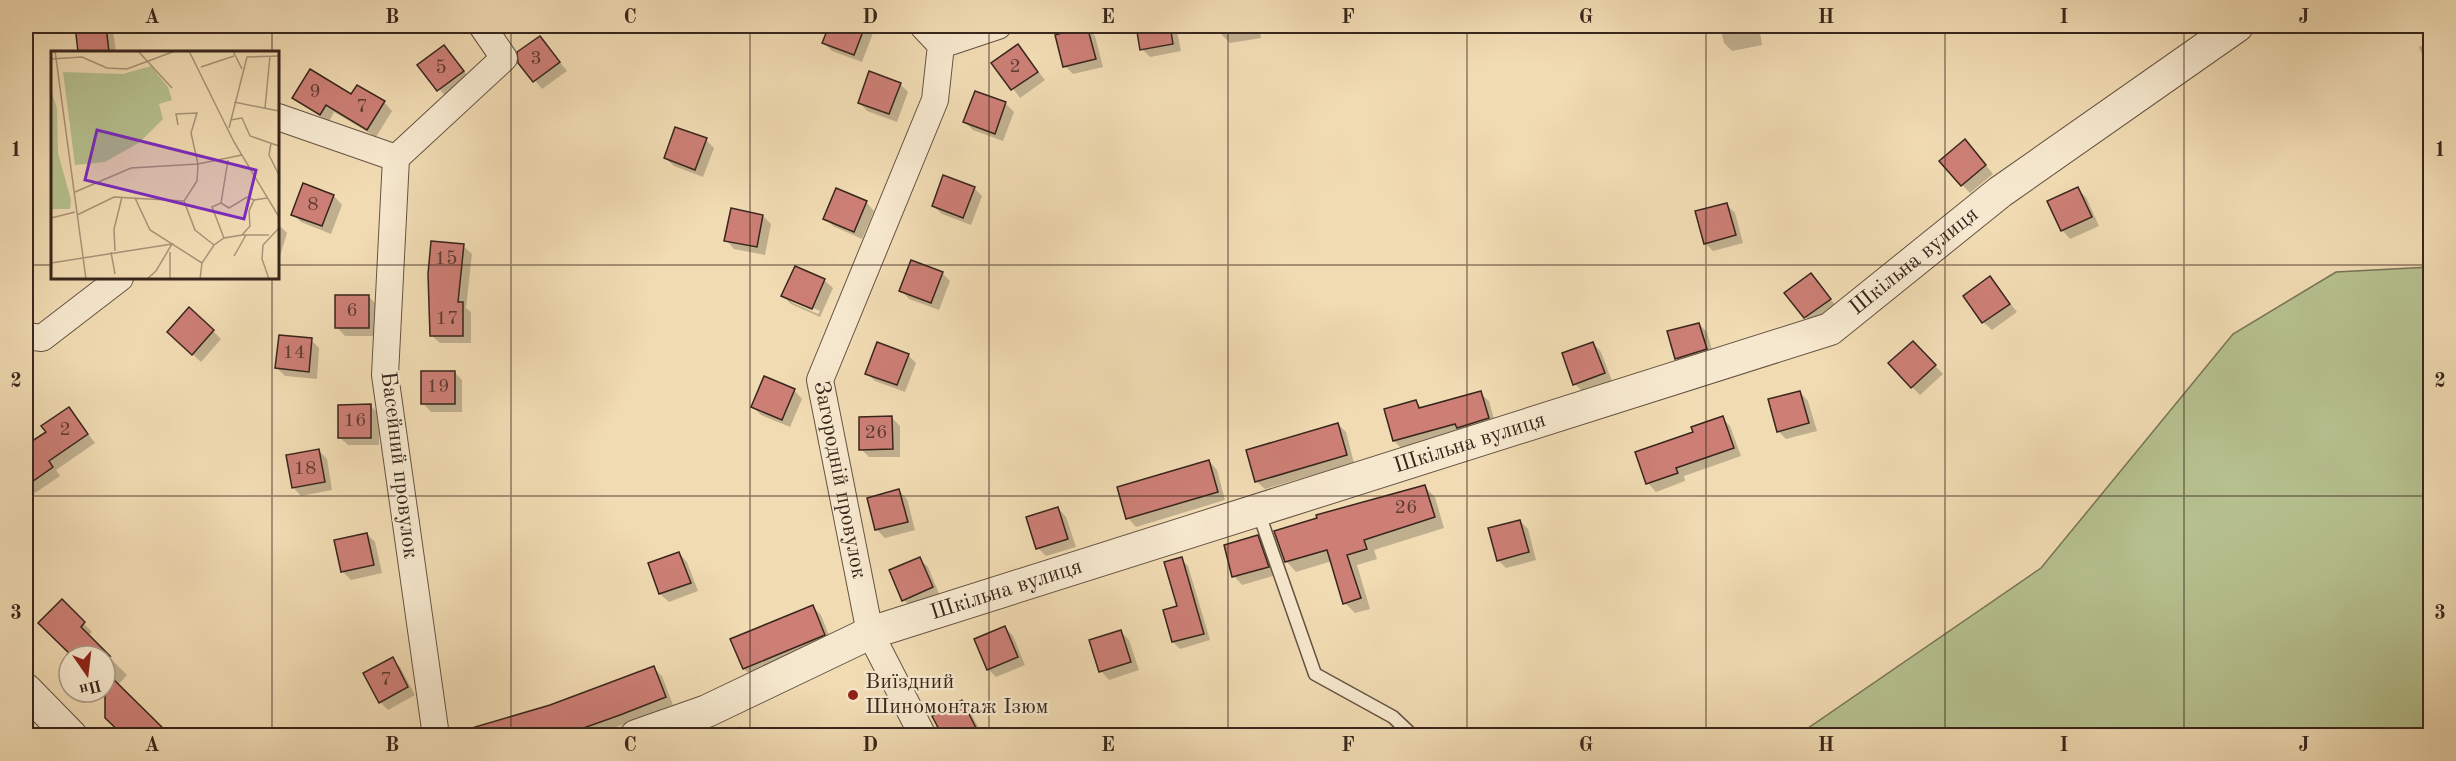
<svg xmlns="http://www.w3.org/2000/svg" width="2456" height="761" font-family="'Old Standard TT',serif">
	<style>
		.green { fill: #b6c18f; stroke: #777456; stroke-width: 1.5 }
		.shadow { fill: #0003; fill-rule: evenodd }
		.building { fill: #cd7f76; stroke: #38261c; stroke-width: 1.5 }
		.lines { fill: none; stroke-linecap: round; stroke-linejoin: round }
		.service-casing { stroke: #665342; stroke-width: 15 }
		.minor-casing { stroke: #665342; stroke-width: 28 }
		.tertiary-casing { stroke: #665342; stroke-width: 34 }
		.service { stroke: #f6e8ce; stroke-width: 12 }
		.minor { stroke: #f6e8ce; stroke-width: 26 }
		.tertiary { stroke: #f6e8ce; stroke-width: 32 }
		.grid { fill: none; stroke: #38261c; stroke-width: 1.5; stroke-opacity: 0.55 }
		.poi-dot { fill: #8f2418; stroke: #f6e8ce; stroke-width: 2 }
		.labels { text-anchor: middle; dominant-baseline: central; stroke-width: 4.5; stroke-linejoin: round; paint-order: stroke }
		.number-label { font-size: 20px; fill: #5d3c32 }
		.street-label { font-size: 22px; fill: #38261c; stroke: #f6e8ce }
		.poi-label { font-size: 22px; fill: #38261c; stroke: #f6e8ce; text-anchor: start }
		.inset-road { fill: none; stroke: #a79377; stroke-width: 1.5 }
		.view { fill: #7b2cbf; fill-opacity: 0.15; stroke: #7b2cbf; stroke-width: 3 }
		.inset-edge { fill: none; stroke: #38261c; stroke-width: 3 }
		.neatline { fill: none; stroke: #38261c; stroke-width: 2 }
		.grid-label { font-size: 20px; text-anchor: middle; font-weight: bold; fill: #38261c }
	</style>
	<rect width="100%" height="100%" fill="#f1dbb3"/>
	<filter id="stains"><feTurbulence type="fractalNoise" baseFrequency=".00333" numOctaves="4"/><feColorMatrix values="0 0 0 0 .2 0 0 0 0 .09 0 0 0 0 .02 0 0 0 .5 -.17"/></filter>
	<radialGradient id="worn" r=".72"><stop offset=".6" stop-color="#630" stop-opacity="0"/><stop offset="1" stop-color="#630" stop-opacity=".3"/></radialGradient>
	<polygon class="green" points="2430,267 2430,735 1798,735 2041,568 2233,334 2336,272"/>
	<g class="shadow">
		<polygon points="108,26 113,31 116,52 80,52 76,27"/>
		<polygon points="351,26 366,26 357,32"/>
		<polygon points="831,26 865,26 873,33 862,62 832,51 824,43"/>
		<polygon points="1137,26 1176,26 1181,51 1150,57 1142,49"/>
		<polygon points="1220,26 1259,26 1261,38 1230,43 1222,35"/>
		<polygon points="1312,26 1332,26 1316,29"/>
		<polygon points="1666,26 1693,26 1692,30"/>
		<polygon points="1720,26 1759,26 1762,45 1732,51 1724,43"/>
		<polygon points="1087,28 1095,36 1103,67 1073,74 1065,66"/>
		<polygon points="540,38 567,71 542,89 520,62"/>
		<polygon points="2430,42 2430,75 2419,47"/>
		<polygon points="1018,46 1045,80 1020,98 994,63"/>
		<polygon points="444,47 471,80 447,98 419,65"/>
		<polygon points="900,84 908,92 897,122 867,111 859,102"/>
		<polygon points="976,93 1006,104 1014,112 1003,141 973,130 965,122"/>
		<polygon points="294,98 384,102 392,111 376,137 334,112 329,122"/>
		<polygon points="706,140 714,148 703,177 674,166 665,158"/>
		<polygon points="1973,149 1993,174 1970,193 1962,185"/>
		<polygon points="304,185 334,196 342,205 331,234 301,222 293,214"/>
		<polygon points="974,188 982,196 971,225 942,214 933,206"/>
		<polygon points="2077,189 2086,197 2099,226 2070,239 2062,230"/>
		<polygon points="866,202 874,211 862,239 833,226 825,218"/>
		<polygon points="1726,204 1735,213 1743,243 1713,251 1705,243"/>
		<polygon points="763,216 771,224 765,255 734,249 726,240"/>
		<polygon points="278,224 287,233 278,263"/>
		<polygon points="463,246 472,254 466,308 471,312 471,343 440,343 431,335"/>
		<polygon points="942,273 950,281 939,310 909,299 901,290"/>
		<polygon points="1810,275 1838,308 1813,326 1786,293"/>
		<polygon points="1990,278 2017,312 1992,330 1983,322"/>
		<path d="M824,280L833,288L820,317L791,304L783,296ZM791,299L820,311L818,314L791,302Z"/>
		<polygon points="368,296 376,304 376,336 345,336 337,327"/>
		<polygon points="1699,324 1707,332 1714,357 1684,367 1676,358"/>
		<polygon points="213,331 221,339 201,362 177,340"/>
		<polygon points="311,340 319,348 317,379 285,376 277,368"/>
		<polygon points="1593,343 1601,352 1612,381 1583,392 1575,384"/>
		<polygon points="1921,351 1943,374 1920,395 1912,387"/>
		<polygon points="908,355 916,363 905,392 875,381 867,373"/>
		<polygon points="454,372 462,380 462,412 431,412 423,403"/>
		<polygon points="794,390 802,399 790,427 761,415 753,407"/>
		<polygon points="1800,392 1808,401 1817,431 1786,439 1778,431"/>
		<polygon points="1480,393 1489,401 1496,426 1402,449 1394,441 1416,402 1423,409"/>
		<polygon points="371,406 379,414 379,445 348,445 339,437"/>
		<polygon points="69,409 95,443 56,470 60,476 35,493 26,484 26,447 48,432"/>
		<polygon points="892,418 900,426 900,457 869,457 861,449"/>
		<polygon points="1722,418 1730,426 1741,456 1684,476 1685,481 1656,492 1648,483 1695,433"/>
		<polygon points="1338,424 1346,432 1354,463 1265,489 1256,481"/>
		<polygon points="319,451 327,459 332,490 301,496 293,487"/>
		<polygon points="1209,461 1217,470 1225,500 1136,527 1128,518"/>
		<polygon points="1425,487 1435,497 1444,528 1374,550 1377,559 1357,565 1370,609 1355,613 1345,603 1332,561 1296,572 1286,561"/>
		<polygon points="899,491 907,499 915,530 885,538 876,529"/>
		<polygon points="1058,508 1066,517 1076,547 1046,556 1038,548"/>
		<polygon points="1520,521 1528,529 1536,560 1506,568 1498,560"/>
		<polygon points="367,534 375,542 382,573 351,580 343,572"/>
		<polygon points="1257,537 1266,545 1276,575 1242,585 1234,576"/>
		<polygon points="679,553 687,562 698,591 669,602 660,594 649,564"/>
		<polygon points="919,559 928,567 940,596 912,608 904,600"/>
		<polygon points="1181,559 1188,566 1210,640 1180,649 1173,642"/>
		<polygon points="62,601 92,632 88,636 127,675 117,686 163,731 159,736 124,736 111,722 121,712 101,692 105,692 105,656 74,656"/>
		<polygon points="813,607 821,615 832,643 753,677 744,669 732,639"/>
		<polygon points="1005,628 1013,636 1025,665 996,677 988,669"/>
		<polygon points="1121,632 1129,640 1139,670 1109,680 1101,671"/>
		<polygon points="392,659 400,667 415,695 388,710 380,702"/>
		<polygon points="653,668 662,676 673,705 593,736 462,736 462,733 551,706"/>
		<polygon points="961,702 969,710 983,736 944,736 934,716"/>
		<polygon points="741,726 750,736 714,736"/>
		<polygon points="189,727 198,736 180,736"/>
	</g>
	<g class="building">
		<polygon points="75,26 106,26 109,52 78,52"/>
		<polygon points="829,26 865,26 854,55 822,43"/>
		<polygon points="1087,26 1096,59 1063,67 1055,35"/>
		<polygon points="1136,26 1170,26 1173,44 1140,50"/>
		<polygon points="540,36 560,62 533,82 518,63 517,52"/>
		<polygon points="1018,44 1038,72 1011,90 991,63"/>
		<polygon points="444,45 464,71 437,91 417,65"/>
		<polygon points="310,69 351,94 357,85 385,101 367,130 326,105 320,115 292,98"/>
		<polygon points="869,71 901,83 889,114 858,103"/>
		<polygon points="975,91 1006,102 995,134 963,122"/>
		<polygon points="675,127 707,138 695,170 664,158"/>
		<polygon points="1965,139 1986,165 1961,186 1939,161"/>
		<polygon points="943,175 975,187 963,218 932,206"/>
		<polygon points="303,183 334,195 322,226 291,215"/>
		<polygon points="2078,187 2092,217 2061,231 2047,201"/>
		<polygon points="836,188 867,201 854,232 823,219"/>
		<polygon points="1727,203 1736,235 1704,244 1695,211"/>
		<polygon points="731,208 763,215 757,247 724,241"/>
		<polygon points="431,241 464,244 458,302 463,302 463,336 430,336 428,274"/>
		<polygon points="911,260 943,272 931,303 899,291"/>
		<polygon points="795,266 825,279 812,309 781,296"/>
		<polygon points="1811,273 1831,299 1804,318 1784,293"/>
		<polygon points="1990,276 2010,304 1982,323 1963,296"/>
		<rect x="335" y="295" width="34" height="33"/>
		<polygon points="189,307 214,330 192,355 167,332"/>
		<polygon points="1699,323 1707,349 1675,359 1667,331"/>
		<polygon points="279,335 312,338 309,372 275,368"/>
		<polygon points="1913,341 1936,365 1911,388 1888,363"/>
		<polygon points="877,342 909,354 897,385 865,374"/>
		<polygon points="1593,342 1605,373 1573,385 1562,353"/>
		<rect x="421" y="371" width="34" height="33"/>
		<polygon points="764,376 795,389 782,420 751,407"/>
		<polygon points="1481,391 1489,418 1457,428 1455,424 1393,441 1384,409 1416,400 1419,408"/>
		<polygon points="1800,391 1809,423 1777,432 1768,399"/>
		<polygon points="371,404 371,438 338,438 338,405"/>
		<polygon points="69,407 88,434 49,461 53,467 26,486 26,445 46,432 41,426"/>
		<polygon points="892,416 893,449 859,450 859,417"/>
		<polygon points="1723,416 1734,448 1676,468 1678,473 1646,484 1635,452 1693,432 1691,427"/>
		<polygon points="1338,423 1347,455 1255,482 1246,450"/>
		<polygon points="319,449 325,482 292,488 286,455"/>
		<polygon points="1209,460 1218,492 1126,519 1117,487"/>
		<polygon points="1425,485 1435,517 1364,540 1367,549 1347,555 1361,598 1343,604 1327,550 1285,562 1274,531 1317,518 1316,515"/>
		<polygon points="899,489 908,522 875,530 867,498"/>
		<polygon points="1058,507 1068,539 1036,549 1026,517"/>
		<polygon points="1520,520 1529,552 1497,561 1488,528"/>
		<polygon points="367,533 374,565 341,572 334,540"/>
		<polygon points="1258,535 1269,567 1232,577 1224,545"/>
		<polygon points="679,552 691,583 659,594 648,563"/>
		<polygon points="920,557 933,587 902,601 889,570"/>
		<polygon points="1182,557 1204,634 1172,642 1163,610 1177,606 1164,562"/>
		<polygon points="62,599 85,622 81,627 110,656 72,656 38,623"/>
		<polygon points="813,605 825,635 743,669 730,639"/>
		<polygon points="1005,626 1018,657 987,670 974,639"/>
		<polygon points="1121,630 1131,662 1099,672 1089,640"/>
		<polygon points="393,657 408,687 379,703 363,673"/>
		<polygon points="654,666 666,697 620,715 564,735 466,735 465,730 550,705"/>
		<polygon points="105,671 170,735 123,735 105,718"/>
		<polygon points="962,700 977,730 966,735 942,735 932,716"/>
	</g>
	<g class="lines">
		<g class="service-casing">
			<polyline id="service" points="1258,511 1315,674 1393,717 1413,736"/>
		</g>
		<g class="minor-casing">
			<g id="minor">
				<path id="s1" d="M923,26L941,45L935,100L820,380L870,633L923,736"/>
				<polyline points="941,45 998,26"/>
				<polyline points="278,117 396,158"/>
				<polyline points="26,336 42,338 120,278"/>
				<polyline points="436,736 385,375 396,158 504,58 482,26"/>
			</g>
		</g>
		<g class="tertiary-casing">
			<g id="tertiary">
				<polyline points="26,690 71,736"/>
				<path id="s2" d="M636,736L707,711L870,633L1830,329L2000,192L2237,26"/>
			</g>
		</g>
		<use href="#service" class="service"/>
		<use href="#minor" class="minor"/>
		<use href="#tertiary" class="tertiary"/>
	</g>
	<path class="grid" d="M272,26V52M511,26V736M750,26V736M989,26V736M1228,26V736M1467,26V736M1706,26V736M1945,26V736M2184,26V736M26,265H52M278,265H2430M272,278V736M26,496H2430"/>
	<circle class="poi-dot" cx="853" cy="695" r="6"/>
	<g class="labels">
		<g class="number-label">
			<text x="536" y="59">3</text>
			<text x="1015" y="67">2</text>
			<text x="441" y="68">5</text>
			<text x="315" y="92">9</text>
			<text x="362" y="107">7</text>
			<text x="313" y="205">8</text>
			<text x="446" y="259">15</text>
			<text x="352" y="311">6</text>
			<text x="447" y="319">17</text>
			<text x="294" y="353">14</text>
			<text x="438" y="387">19</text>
			<text x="355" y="421">16</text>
			<text x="65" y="430">2</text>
			<text x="876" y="433">26</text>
			<text x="305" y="469">18</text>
			<text x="1406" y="508">26</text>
			<text x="386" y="680">7</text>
		</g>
		<g class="street-label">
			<text stroke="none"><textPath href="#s2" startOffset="1371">Шкільна вулиця</textPath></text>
			<text stroke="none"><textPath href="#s2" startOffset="885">Шкільна вулиця</textPath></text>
			<text transform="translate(399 465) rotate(83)">Басейний провулок</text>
			<text stroke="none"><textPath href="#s1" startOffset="486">Загородній провулок</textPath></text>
			<text stroke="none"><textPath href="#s2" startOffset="399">Шкільна вулиця</textPath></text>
		</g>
		<g class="poi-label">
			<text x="865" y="682">Виїздний<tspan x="865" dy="25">Шиномонтаж Ізюм</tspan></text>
		</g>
	</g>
	<g transform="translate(51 51)">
		<rect width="228" height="228" fill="#f1dbb3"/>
		<path d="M100,15L117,36L121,49L108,53L112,68L89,91L54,111L24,114L12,21L72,23ZM0,39L6,57L7,102L20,149L19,158H0Z" fill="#b6c18f"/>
		<path class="inset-road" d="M4,0L35,228M87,0L121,37M138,0L183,91L228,166M182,0L191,18M0,8L31,6L56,17L76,18L124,0M150,16L183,5M183,51L228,60M214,57L219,5M179,69L191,67L199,85L228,95M127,74L125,63L146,62L140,82L147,113L146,130L133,150L144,179L163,194M178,77L196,6L228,5M220,92L218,104L228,124M24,141L80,117L147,113L191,104M84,147L99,179L151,212M170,152L178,157L196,146L203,149M26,164L63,146L133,150M0,167L24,161M191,184H218M173,187L161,156L170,152L177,109M64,200L63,178L71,146M60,201L64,223M183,205L195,184M0,212L121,193L105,220L96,228M119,228V201M149,228L151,212L163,194L173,187L191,184L199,175L198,160L203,149L216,147M218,228L211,208L212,194L228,177"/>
		<path class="view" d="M46,79L205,119L193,168L34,129Z"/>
		<rect width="228" height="228" class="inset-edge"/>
	</g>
	<rect width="2456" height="761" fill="none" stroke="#f1dbb3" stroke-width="66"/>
	<g transform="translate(87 674) rotate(166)"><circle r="28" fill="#f6e8ce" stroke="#aa9a87" stroke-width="1.5"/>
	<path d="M0-4.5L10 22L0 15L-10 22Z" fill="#8f2418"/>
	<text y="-9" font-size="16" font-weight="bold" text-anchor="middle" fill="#38261c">Пн</text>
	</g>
	<rect x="33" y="33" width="2390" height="695" class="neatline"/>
	<g class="grid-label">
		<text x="152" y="23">A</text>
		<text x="392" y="23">B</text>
		<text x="630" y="23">C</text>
		<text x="870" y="23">D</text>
		<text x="1108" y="23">E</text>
		<text x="1348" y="23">F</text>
		<text x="1586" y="23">G</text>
		<text x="1826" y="23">H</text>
		<text x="2064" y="23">I</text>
		<text x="2304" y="23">J</text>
		<text x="16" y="156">1</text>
		<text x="2440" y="156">1</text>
		<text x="16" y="387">2</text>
		<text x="2440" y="387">2</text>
		<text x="16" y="619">3</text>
		<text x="2440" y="619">3</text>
		<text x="152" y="751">A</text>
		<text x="392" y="751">B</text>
		<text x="630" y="751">C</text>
		<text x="870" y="751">D</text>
		<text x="1108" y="751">E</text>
		<text x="1348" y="751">F</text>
		<text x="1586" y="751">G</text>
		<text x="1826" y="751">H</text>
		<text x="2064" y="751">I</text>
		<text x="2304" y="751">J</text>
	</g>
	<rect width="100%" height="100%" filter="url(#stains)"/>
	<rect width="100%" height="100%" fill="url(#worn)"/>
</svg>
